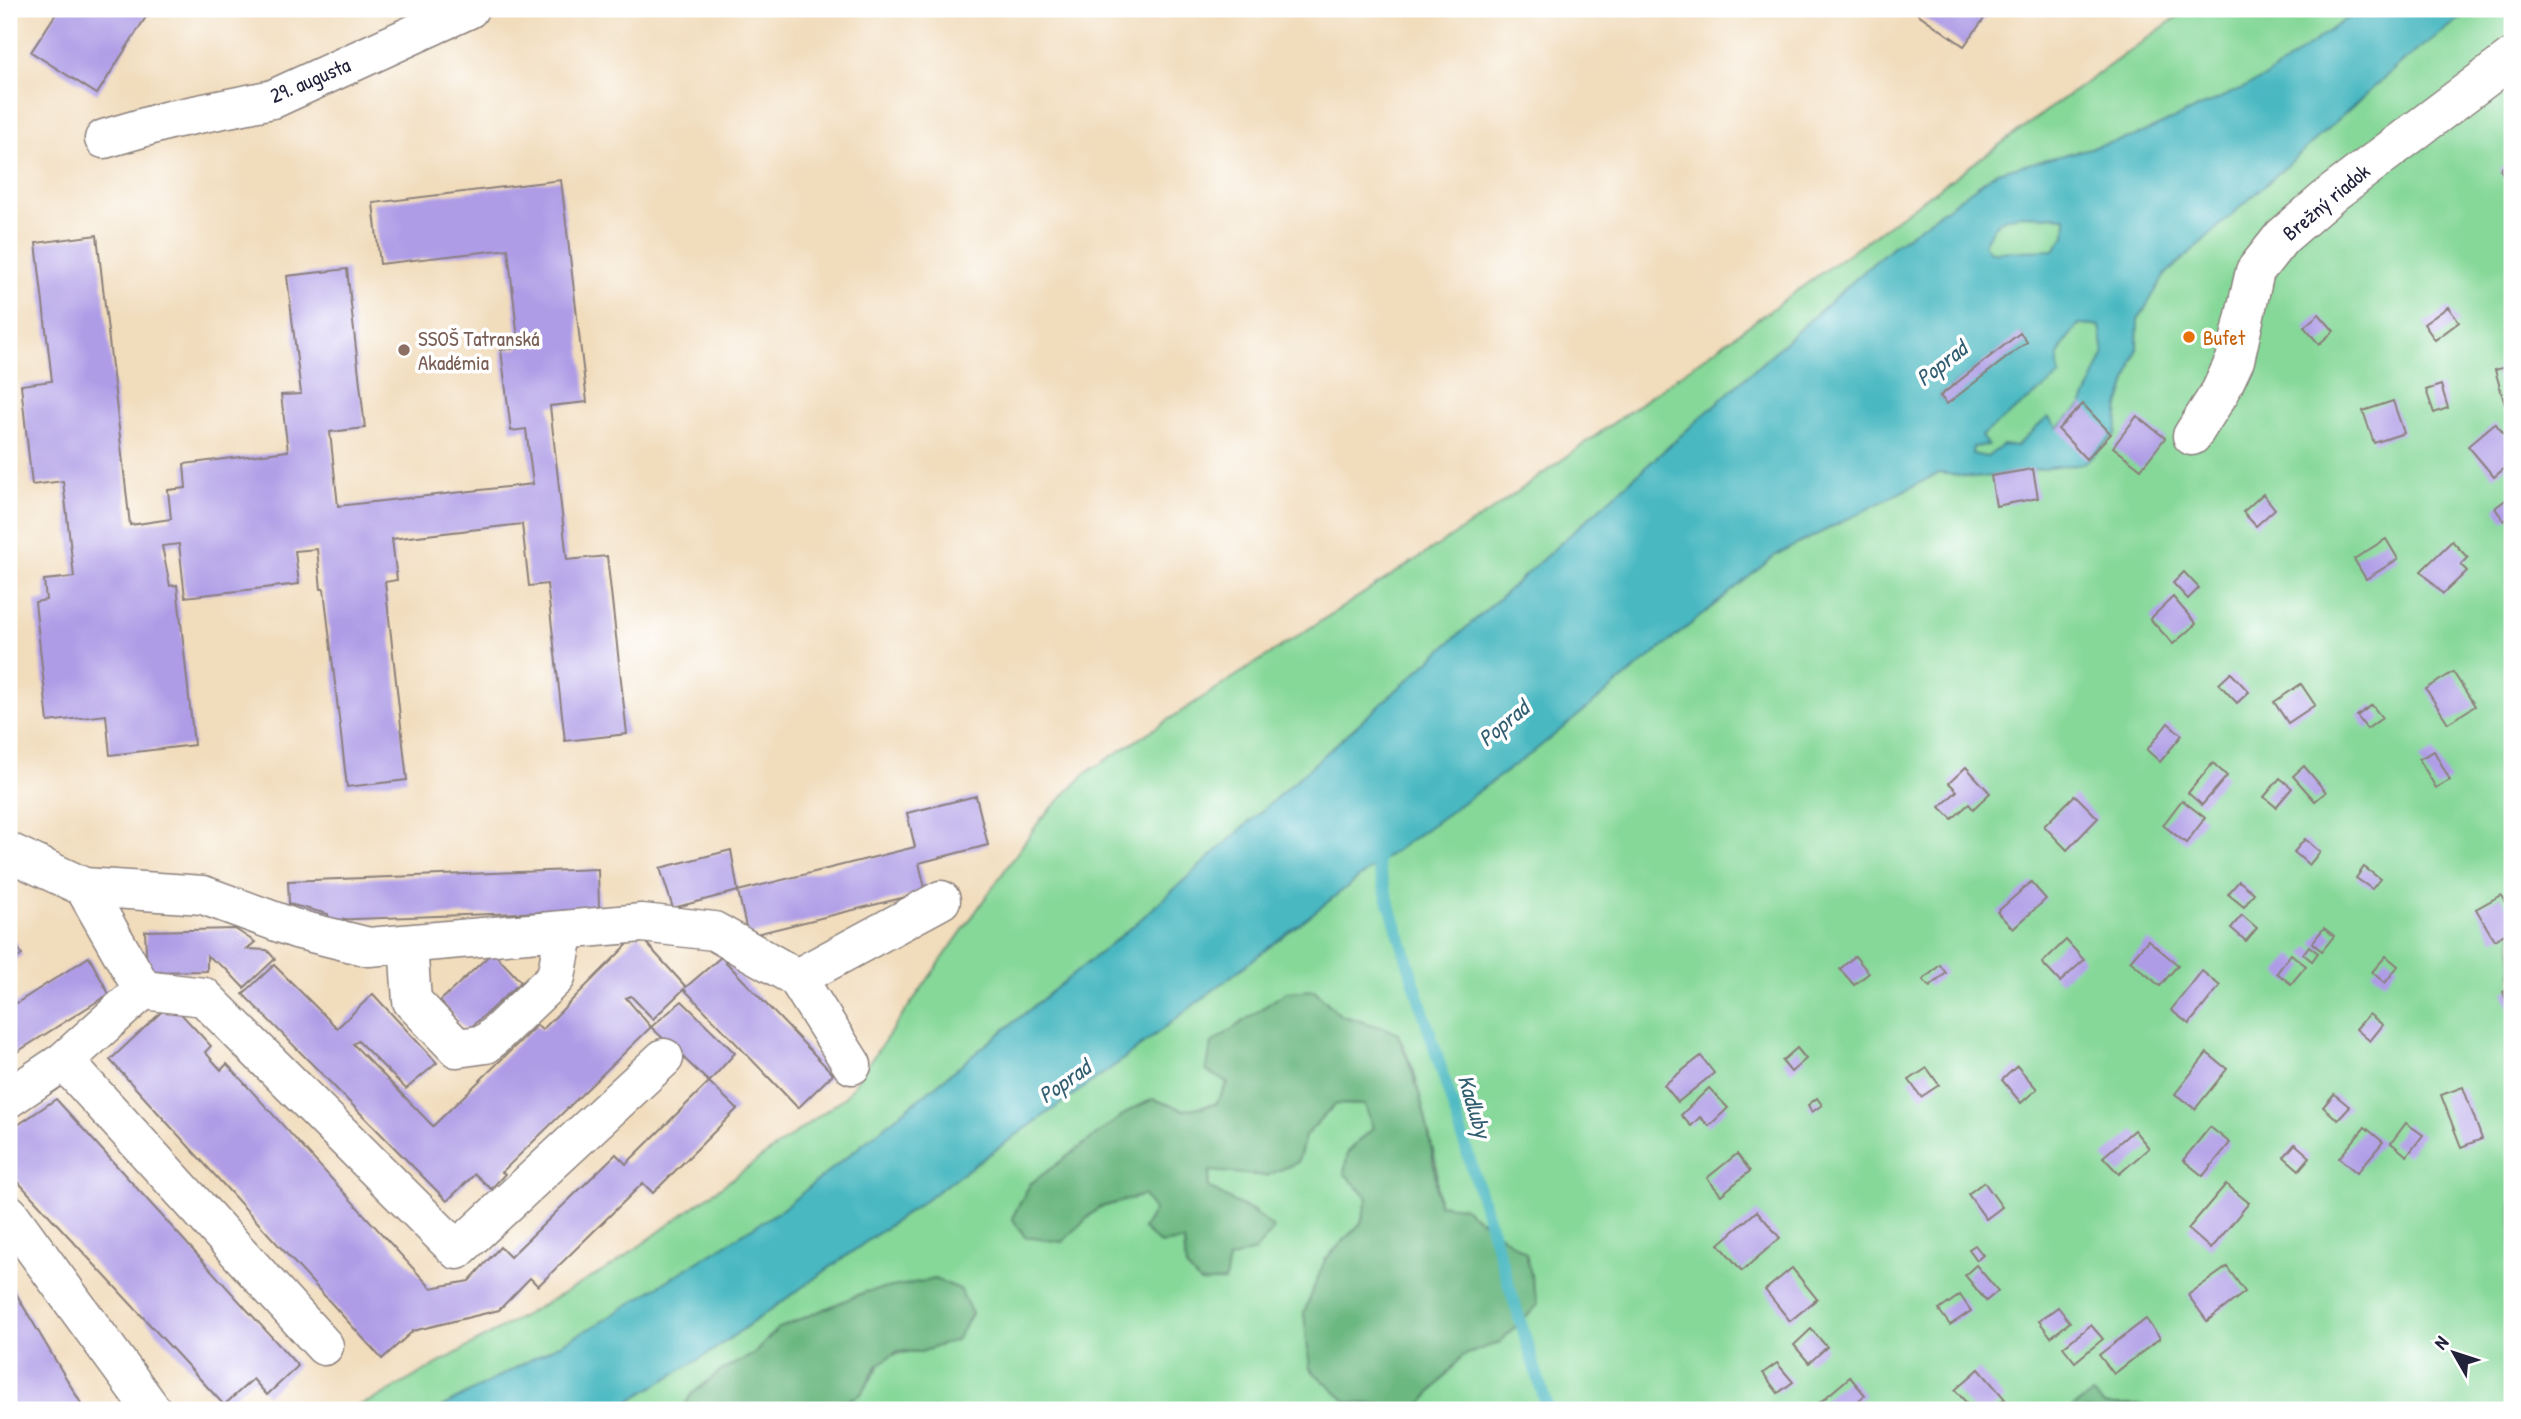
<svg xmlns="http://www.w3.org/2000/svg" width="2521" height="1419" font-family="'Patrick Hand',sans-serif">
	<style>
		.green { fill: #86d899; stroke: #547d6a; stroke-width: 2; fill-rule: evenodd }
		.forest { fill: #6cb881; stroke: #476d5e; stroke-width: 2 }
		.water { fill: #49b8c1; stroke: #366d7e; stroke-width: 2; fill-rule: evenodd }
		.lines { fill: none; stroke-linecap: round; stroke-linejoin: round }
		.stream { stroke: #49b8c1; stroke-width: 12 }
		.building { fill: #ae9ce6 }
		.minor-casing { stroke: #8a7f7b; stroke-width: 41 }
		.minor { stroke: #fff; stroke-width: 38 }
		.food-dot { fill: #e8710a; stroke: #fff; stroke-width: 2.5 }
		.education-dot { fill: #8d6e63; stroke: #fff; stroke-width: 2.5 }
		.labels { text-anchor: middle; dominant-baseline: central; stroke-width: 7; stroke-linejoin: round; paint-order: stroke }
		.street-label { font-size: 21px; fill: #22223b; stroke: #fff }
		.food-label { font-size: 21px; fill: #c56008; stroke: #fff; text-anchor: start }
		.education-label { font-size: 21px; fill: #785e54; stroke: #fff; text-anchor: start }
		.water-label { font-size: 23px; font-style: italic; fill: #325e71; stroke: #fff }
	</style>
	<rect width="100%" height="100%" fill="#fff"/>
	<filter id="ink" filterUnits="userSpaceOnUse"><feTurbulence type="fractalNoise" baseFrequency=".0143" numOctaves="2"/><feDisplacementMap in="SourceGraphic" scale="14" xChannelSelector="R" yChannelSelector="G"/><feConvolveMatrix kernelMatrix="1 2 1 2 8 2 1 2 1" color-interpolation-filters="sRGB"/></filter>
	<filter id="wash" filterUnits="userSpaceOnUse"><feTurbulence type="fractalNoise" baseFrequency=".00686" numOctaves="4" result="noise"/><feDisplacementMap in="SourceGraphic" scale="28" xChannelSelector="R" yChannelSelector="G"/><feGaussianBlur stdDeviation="1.57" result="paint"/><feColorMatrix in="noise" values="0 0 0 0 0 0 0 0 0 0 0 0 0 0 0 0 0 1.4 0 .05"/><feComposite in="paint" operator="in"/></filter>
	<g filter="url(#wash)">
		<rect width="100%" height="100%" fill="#f1dcbb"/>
		<path class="green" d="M2188,9H2512V1410H2145L2143,1405H2104L2092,1394L2069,1410H829C838,1405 856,1400 862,1392C884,1363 878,1351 921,1352L777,1329L754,1354L721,1371L691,1395L682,1410H345L373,1400L612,1266L845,1097L1041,819L1086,773L1491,511ZM1314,990L1340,1015L1397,1032L1414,1071L1436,1163L1438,1204L1500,1342L1462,1356L1418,1408L1325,1260L1361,1223L1368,1197L1348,1152L1374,1128L1365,1105L1335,1104L1305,1136L1298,1162L1210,1170L1208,1187L1233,1202L1255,1211V1251L1186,1267L1184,1240L1143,1229L1154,1211L1144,1195L1098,1208L1062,1242L1030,1184L1153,1099L1184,1110L1216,1104L1228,1082Z"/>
		<g class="forest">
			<path d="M1314,990L1340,1015L1397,1032C1421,1087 1434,1144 1438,1204L1462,1207L1526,1253L1538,1305L1500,1342L1462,1356L1418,1408L1347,1402L1310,1369L1304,1313L1325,1260L1361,1223L1368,1198L1344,1173L1348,1152L1373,1128L1365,1105L1335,1104L1305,1136L1298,1162L1266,1176L1210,1171L1208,1187C1232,1202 1254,1209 1274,1229L1255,1251L1229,1259L1225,1281L1200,1283L1186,1267L1184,1241L1160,1244L1143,1229L1154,1211L1144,1195L1098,1208L1062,1242L1025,1237L1012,1218L1030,1184L1130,1110L1153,1099L1184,1110L1216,1104L1228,1083L1206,1071L1212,1043L1286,992Z"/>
			<polygon points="935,1279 960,1289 972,1314 956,1340 921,1352 898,1351 877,1366 861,1394 829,1410 682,1410 691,1395 721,1371 754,1354 777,1329 865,1292"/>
			<polygon points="2092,1394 2104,1405 2143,1405 2145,1410 2069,1410"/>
		</g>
		<path class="water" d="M2360,9H2473L2402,62L2165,275L2138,320L2137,350L2119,406L2116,434L2085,463L1976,478L1939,473L1776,555L1532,753L1377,864L1121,1061L708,1354L614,1410H436L596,1325L781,1210L1133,926L1889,249L1997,172L2133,137L2263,79ZM2024,215L2066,217L2065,236L2054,250L1990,252L1984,244C1995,222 2000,216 2024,215ZM2080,324L2100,326L2104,355L2083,404L2058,428L2048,417L2016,447L2003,445L1987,457L1972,454L1973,447L1988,446L1981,436L2060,376C2053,354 2065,340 2080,324ZM2021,334L2026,342L1946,403L1940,396Z"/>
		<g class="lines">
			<polyline class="stream" points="1380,849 1377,864 1548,1410"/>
		</g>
		<g id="blocks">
			<g class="building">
				<polygon points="59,9 151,9 97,94 31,52"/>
				<polygon points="1911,9 1991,9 1964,46"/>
				<polygon points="2512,162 2512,189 2500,169"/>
				<polygon points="561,180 587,402 550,406 567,560 607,556 627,734 565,741 547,584 529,586 522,524 392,539 397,580 385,582 407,780 347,787 324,589 321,589 317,549 295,551 299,584 185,597 179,544 162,546 170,586 177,585 194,745 110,755 106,715 48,722 35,602 46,600 44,580 74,577 63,481 32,485 21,385 52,381 36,243 97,235 130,525 171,519 168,490 186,488 184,464 288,451 281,395 301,394 287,276 347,269 365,428 330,432 338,506 533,484 526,429 511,431 501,350 519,348 508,249 380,264 373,203"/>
				<polygon points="2448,307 2459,322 2435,340 2424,324"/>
				<polygon points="2319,314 2334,331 2319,344 2304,327"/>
				<polygon points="2020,333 2027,342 1947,404 1940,396"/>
				<polygon points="2512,365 2512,403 2505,405 2495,370"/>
				<polygon points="2441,385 2448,408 2434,413 2426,390"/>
				<polygon points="2393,401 2404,433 2374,443 2363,411"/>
				<polygon points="2083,404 2111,434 2086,459 2058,429"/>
				<polygon points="2137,416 2165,438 2141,469 2113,447"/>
				<polygon points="2495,423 2512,444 2512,462 2494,477 2468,446"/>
				<polygon points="2033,469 2038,498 1996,506 1991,476"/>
				<polygon points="2263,494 2275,509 2256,526 2243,512"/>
				<polygon points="2512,495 2512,515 2504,521 2495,508"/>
				<polygon points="2386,539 2398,559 2366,579 2354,559"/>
				<polygon points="2452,541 2468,558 2461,565 2467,571 2443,594 2421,571"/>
				<polygon points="2184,572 2199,588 2188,599 2173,583"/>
				<polygon points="2173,597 2196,624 2173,644 2150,619"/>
				<polygon points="2453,672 2475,706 2448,723 2426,689"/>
				<polygon points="2231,673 2249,692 2237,703 2219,684"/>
				<polygon points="2301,684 2315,705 2288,723 2274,702"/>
				<polygon points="2372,705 2382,718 2367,729 2357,716"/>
				<polygon points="2168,723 2182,735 2160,762 2147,750"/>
				<polygon points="2434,751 2450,780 2436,788 2419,759"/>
				<polygon points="2213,763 2227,776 2202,805 2188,793"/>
				<polygon points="2304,766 2326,792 2315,801 2293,776"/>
				<polygon points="1966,767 1990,793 1973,809 1969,804 1952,819 1940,807 1957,791 1949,783"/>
				<polygon points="2280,778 2292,788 2276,807 2264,797"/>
				<polygon points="2075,795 2098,818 2067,850 2044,826"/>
				<polygon points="976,796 988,845 919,863 926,892 748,936 738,891 915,847 907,813"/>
				<polygon points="2182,800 2205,818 2186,843 2163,825"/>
				<polygon points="2305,839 2320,852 2309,865 2294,852"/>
				<polygon points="731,850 738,891 673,908 660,868"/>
				<polygon points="2364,867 2380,879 2372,889 2356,878"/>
				<polygon points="598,869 599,910 329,920 328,914 289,904 288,881"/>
				<polygon points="2239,881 2254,893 2244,907 2228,894"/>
				<polygon points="2031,882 2046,899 2013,929 1997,912"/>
				<polygon points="2501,895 2512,915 2512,930 2494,940 2476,909"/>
				<polygon points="2242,915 2257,928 2246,941 2231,928"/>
				<polygon points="2324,928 2334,936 2322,951 2312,943"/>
				<polygon points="235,929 255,942 247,949 267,950 275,959 244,988 226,969 207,956 207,971 147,972 145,931"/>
				<polygon points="9,931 22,955 9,963"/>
				<polygon points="638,934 686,987 721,957 833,1074 798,1108 684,989 653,1019 631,996 626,998 651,1027 502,1172 505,1174 491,1189 475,1174 447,1201 243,994 274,965 337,1028 373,994 437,1063 406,1089 358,1041 353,1044 433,1126 537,1025 542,1030"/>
				<polygon points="2066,940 2084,960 2060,982 2042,963"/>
				<polygon points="2148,940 2178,965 2160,986 2130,961"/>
				<polygon points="2309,946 2318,953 2312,961 2303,954"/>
				<polygon points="493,952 521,982 467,1031 440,1001"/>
				<polygon points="2291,954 2306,966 2291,984 2277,973"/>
				<polygon points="1855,956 1869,973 1854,985 1840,969"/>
				<polygon points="2386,956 2398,966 2385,983 2372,972"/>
				<polygon points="89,957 109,994 9,1057 9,1008"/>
				<polygon points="1940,965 1946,973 1930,987 1923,980"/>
				<polygon points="2202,971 2220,986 2189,1024 2171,1010"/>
				<polygon points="2512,988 2512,1008 2510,1009 2503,992"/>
				<polygon points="682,1001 735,1053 709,1082 651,1027"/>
				<polygon points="171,1003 211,1046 205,1052 221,1070 227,1064 431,1288 469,1281 500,1247 510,1257 616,1154 626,1164 709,1082 737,1109 653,1193 643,1183 538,1286 530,1278 499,1310 413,1331 382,1359 110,1060"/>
				<polygon points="2369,1014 2383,1025 2370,1041 2356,1029"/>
				<polygon points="1797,1048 1806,1059 1791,1072 1782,1061"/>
				<polygon points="2207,1053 2227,1069 2195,1109 2175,1094"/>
				<polygon points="1701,1056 1714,1073 1678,1102 1664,1085"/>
				<polygon points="2017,1066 2037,1089 2021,1103 2002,1080"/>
				<polygon points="1927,1068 1939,1085 1921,1097 1909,1080"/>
				<polygon points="2463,1087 2482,1139 2461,1147 2441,1095"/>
				<polygon points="1709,1088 1728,1108 1709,1126 1700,1117 1691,1126 1681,1115"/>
				<polygon points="2334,1094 2350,1107 2338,1120 2323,1107"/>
				<polygon points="1817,1098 1822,1105 1812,1112 1808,1105"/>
				<polygon points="56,1099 298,1366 267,1395 253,1379 224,1405 9,1172 9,1131"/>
				<polygon points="2406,1123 2423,1135 2407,1156 2391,1143"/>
				<polygon points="2210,1127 2230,1143 2203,1176 2183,1160"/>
				<polygon points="2365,1127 2383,1142 2357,1173 2339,1158"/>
				<polygon points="2134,1130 2149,1148 2119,1174 2103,1157"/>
				<polygon points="2295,1144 2310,1157 2299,1170 2284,1157"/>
				<polygon points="1737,1154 1750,1171 1721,1195 1707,1178"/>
				<polygon points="1984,1182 2002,1207 1986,1219 1968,1194"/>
				<polygon points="2226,1184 2249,1203 2211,1249 2188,1229"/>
				<polygon points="1757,1211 1780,1238 1742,1271 1719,1244"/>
				<polygon points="1975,1245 1983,1255 1977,1260 1969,1249"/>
				<polygon points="1976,1265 1998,1291 1986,1301 1965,1275"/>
				<polygon points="2227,1267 2245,1292 2207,1321 2188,1295"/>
				<polygon points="1792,1268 1817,1299 1790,1321 1765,1290"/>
				<polygon points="9,1280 22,1304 85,1410 9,1410"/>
				<polygon points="1960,1295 1971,1311 1950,1325 1939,1310"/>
				<polygon points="2058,1307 2070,1322 2051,1337 2039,1321"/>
				<polygon points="2146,1319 2160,1338 2114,1374 2099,1355"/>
				<polygon points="2091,1325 2103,1339 2075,1362 2063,1347"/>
				<polygon points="1811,1329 1827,1347 1809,1363 1794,1345"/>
				<polygon points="1777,1363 1793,1382 1778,1393 1763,1373"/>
				<polygon points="1979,1369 2005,1399 1991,1410 1973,1410 1955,1390"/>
				<polygon points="1850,1377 1865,1395 1848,1410 1811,1410"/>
			</g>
		</g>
	</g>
	<g filter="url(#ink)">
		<use href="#blocks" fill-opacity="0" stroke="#8a7f7b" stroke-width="2"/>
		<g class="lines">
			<g class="minor-casing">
				<g id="minor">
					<polyline points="104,139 169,120 273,99 469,9"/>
					<polyline points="2192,436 2220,392 2235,360 2255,271 2282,237 2333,193 2512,58"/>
					<polyline points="9,852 84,887 203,895 296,929 369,947 642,923 714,931 797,978 852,1065"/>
					<polyline points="408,944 412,1001 457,1048 486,1044 556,977 565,930"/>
					<polyline points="797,978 941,900"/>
					<polyline points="143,990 204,997 457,1250 664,1058"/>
					<polyline points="64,1061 324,1346"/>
					<polyline points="9,1098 64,1061 143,990 84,887"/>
					<polyline points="9,1214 152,1410"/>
				</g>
			</g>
			<use href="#minor" class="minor"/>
		</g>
	</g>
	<circle class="food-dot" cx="2189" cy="337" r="7"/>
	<circle class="education-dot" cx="404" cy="350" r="7"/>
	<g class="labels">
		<g class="street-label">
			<text transform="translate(310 80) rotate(-23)">29. augusta</text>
			<text transform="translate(2326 202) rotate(-40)">Brežný riadok</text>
		</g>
		<g class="food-label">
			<text x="2203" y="337">Bufet</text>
		</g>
		<g class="education-label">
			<text x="418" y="338">SSOŠ Tatranská<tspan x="418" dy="24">Akadémia</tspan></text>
		</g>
		<g class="water-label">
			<text transform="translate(1941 363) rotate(-38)">Poprad</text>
			<text transform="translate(1503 723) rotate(-40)">Poprad</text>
			<text transform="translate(1064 1081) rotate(-35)">Poprad</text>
			<text transform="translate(1475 1106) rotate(73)">Kadluby</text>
		</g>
	</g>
	<rect width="2521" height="1419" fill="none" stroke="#fff" stroke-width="35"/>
	<g transform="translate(2454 1353) rotate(309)" stroke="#ffffff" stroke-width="5" paint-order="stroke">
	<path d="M0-5L12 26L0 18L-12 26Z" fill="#22223b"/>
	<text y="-10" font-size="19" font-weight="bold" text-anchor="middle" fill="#22223b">N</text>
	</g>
</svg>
